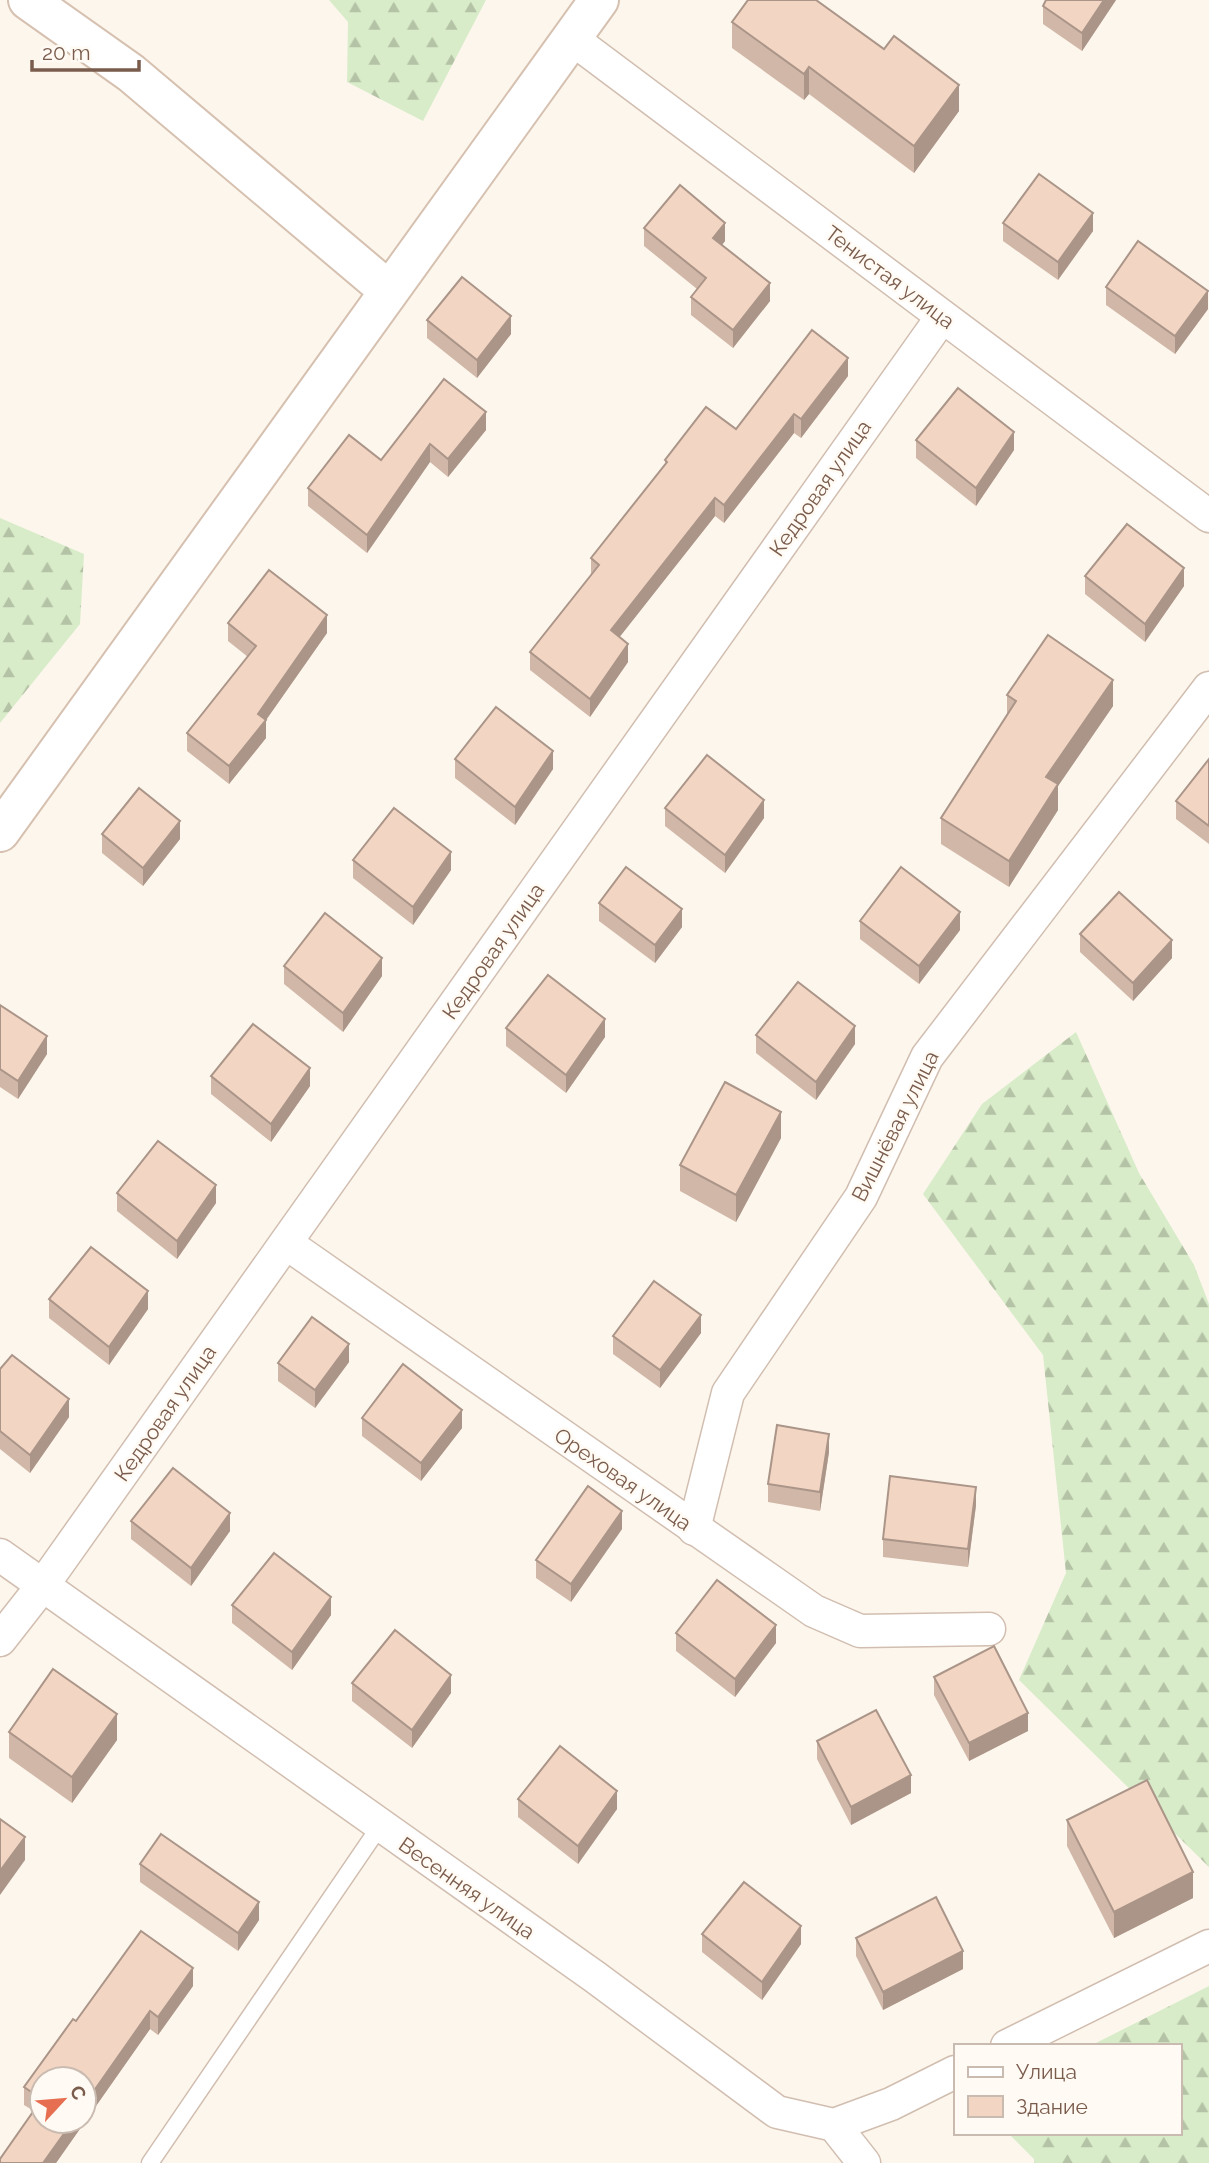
<svg xmlns="http://www.w3.org/2000/svg" width="1209" height="2163" font-family="Raleway,sans-serif">
	<style>
		.forest { fill: url(#forest-firs) }
		.lines { fill: none; stroke-linecap: round; stroke-linejoin: round }
		.lane-casing { stroke: #d1beb0; stroke-width: 19 }
		.street-casing { stroke: #d1beb0; stroke-width: 35 }
		.secondary-casing { stroke: #d6c0b0; stroke-width: 42 }
		.lane { stroke: #fff; stroke-width: 16 }
		.street { stroke: #fff; stroke-width: 32 }
		.secondary { stroke: #fff; stroke-width: 38 }
		.wall { fill: #d1b7a8 }
		.shaded-wall { fill: #aa9588 }
		.building { fill: #f3d5c3; stroke: #aa9588; stroke-width: 2 }
		.labels { text-anchor: middle; dominant-baseline: central; stroke-width: 5; stroke-linejoin: round; paint-order: stroke }
		.street-label { font-size: 21px; fill: #7a5c4d; stroke: #fffaf3 }
	</style>
	<defs>
		<pattern id="forest-firs" width="22" height="20" patternUnits="userSpaceOnUse" patternTransform="scale(1.75)"><rect width="22" height="20" fill="#d8ecc9"/><path d="M5 1l3.5 6h-7zM16 11l3.5 6h-7z" fill="#b4c2a5"/></pattern>
	</defs>
	<rect width="100%" height="100%" fill="#fdf6ec"/>
	<g class="forest">
		<polygon points="329,0 486,0 423,121 347,82 348,22"/>
		<polygon points="0,518 84,554 80,624 0,723"/>
		<polygon points="1076,1032 1139,1173 1194,1265 1209,1304 1209,1867 1019,1680 1066,1573 1043,1355 923,1194 982,1104"/>
		<polygon points="1209,1986 1209,2163 1034,2163 1034,2159 1008,2133 1179,2133 1179,2046 1090,2046"/>
	</g>
	<g class="lines">
		<g class="lane-casing">
			<polyline id="lane" points="150,2163 380,1826"/>
		</g>
		<g class="street-casing">
			<g id="street">
				<polyline points="571,38 1209,516"/>
				<polyline points="286,1243 814,1611 860,1631 989,1629"/>
				<polyline points="694,1529 728,1393 861,1197 927,1057 1209,688"/>
				<polyline points="0,1555 595,1977 777,2112 834,2125 891,2104 955,2072"/>
				<polyline points="0,1640 43,1585 942,317"/>
				<polyline points="1007,2046 1209,1946"/>
				<polyline points="834,2125 864,2163"/>
			</g>
		</g>
		<g class="secondary-casing">
			<g id="secondary">
				<polyline points="28,0 131,73 388,290"/>
				<polyline points="0,832 599,0"/>
			</g>
		</g>
		<use href="#lane" class="lane"/>
		<use href="#street" class="street"/>
		<use href="#secondary" class="secondary"/>
	</g>
	<g class="wall">
		<polygon points="1116,0 1082,51 1043,24 1043,6"/>
		<polygon points="732,22 959,111 914,173 809,94 804,100 732,48"/>
		<polygon points="1003,223 1093,231 1058,280 1003,241"/>
		<polygon points="644,228 725,241 722,245 770,301 733,348 691,315 691,297 697,289 644,246"/>
		<polygon points="1106,287 1208,309 1175,354 1106,305"/>
		<polygon points="427,320 511,334 477,378 427,338"/>
		<polygon points="848,376 801,438 794,433 724,523 715,516 619,637 628,662 590,717 530,670 530,652 591,575 591,558 665,464 665,460 736,429"/>
		<polygon points="486,412 486,430 448,477 430,462 367,553 308,506 308,488 381,460"/>
		<polygon points="916,440 1014,450 976,506 916,458"/>
		<polygon points="1085,576 1184,586 1145,642 1085,594"/>
		<polygon points="228,623 327,633 266,720 266,738 229,784 187,751 187,733 248,657 228,641"/>
		<polygon points="1007,695 1113,706 1058,786 1058,810 1009,887 941,844 941,818 1007,715"/>
		<polygon points="455,759 553,769 515,825 455,778"/>
		<polygon points="1209,759 1209,844 1176,819 1176,801"/>
		<polygon points="665,808 764,818 725,873 665,826"/>
		<polygon points="102,834 180,839 143,886 102,853"/>
		<polygon points="353,860 451,870 413,925 353,878"/>
		<polygon points="599,903 682,927 655,963 599,921"/>
		<polygon points="860,921 960,930 919,984 860,939"/>
		<polygon points="1080,934 1172,958 1133,1001 1080,952"/>
		<polygon points="284,966 382,976 343,1032 284,984"/>
		<polygon points="0,1005 47,1054 18,1099 0,1087"/>
		<polygon points="506,1028 605,1037 566,1093 506,1046"/>
		<polygon points="756,1035 855,1044 816,1100 756,1053"/>
		<polygon points="211,1076 310,1086 271,1142 211,1094"/>
		<polygon points="781,1138 736,1222 680,1191 680,1165"/>
		<polygon points="117,1193 216,1203 177,1259 117,1211"/>
		<polygon points="49,1299 148,1309 109,1365 49,1318"/>
		<polygon points="701,1333 660,1388 613,1354 613,1336"/>
		<polygon points="349,1362 315,1408 278,1381 278,1363"/>
		<polygon points="0,1369 69,1417 30,1473 0,1449"/>
		<polygon points="362,1418 462,1428 421,1481 362,1436"/>
		<polygon points="829,1452 820,1511 768,1502 768,1484"/>
		<polygon points="976,1505 968,1567 883,1557 883,1539"/>
		<polygon points="131,1521 230,1531 191,1586 131,1539"/>
		<polygon points="622,1529 571,1602 536,1578 536,1560"/>
		<polygon points="232,1605 331,1615 292,1670 232,1623"/>
		<polygon points="676,1633 776,1643 735,1697 676,1651"/>
		<polygon points="934,1677 1028,1731 969,1761 934,1695"/>
		<polygon points="352,1683 451,1693 412,1748 352,1701"/>
		<polygon points="9,1732 117,1740 72,1803 9,1758"/>
		<polygon points="817,1741 911,1793 851,1825 817,1759"/>
		<polygon points="518,1799 617,1809 578,1864 518,1817"/>
		<polygon points="1067,1820 1193,1898 1114,1938 1067,1846"/>
		<polygon points="140,1864 259,1920 238,1951 140,1882"/>
		<polygon points="702,1934 801,1944 762,2000 702,1952"/>
		<polygon points="856,1938 963,1969 883,2010 856,1956"/>
		<polygon points="193,1986 158,2035 150,2029 56,2163 0,2163 34,2111 24,2105 24,2087 76,2021"/>
	</g>
	<g class="shaded-wall">
		<polygon points="1104,0 1116,0 1082,51 1082,33"/>
		<polygon points="809,67 809,94 804,100 804,74"/>
		<polygon points="959,85 959,111 914,173 914,146"/>
		<polygon points="1093,213 1093,231 1058,280 1058,262"/>
		<polygon points="725,223 725,241 713,256 713,238"/>
		<polygon points="770,283 770,301 733,348 733,330"/>
		<polygon points="1208,291 1208,309 1175,354 1175,336"/>
		<polygon points="511,316 511,334 477,378 477,360"/>
		<polygon points="848,358 848,376 801,438 801,419"/>
		<polygon points="486,412 486,430 448,477 448,459"/>
		<polygon points="794,414 794,433 724,523 724,505"/>
		<polygon points="1014,432 1014,450 976,506 976,488"/>
		<polygon points="430,444 430,462 367,553 367,535"/>
		<polygon points="715,498 715,516 611,648 611,630"/>
		<polygon points="1184,568 1184,586 1145,642 1145,624"/>
		<polygon points="327,615 327,633 266,720 266,738 229,784 229,766 258,714"/>
		<polygon points="628,644 628,662 590,717 590,699"/>
		<polygon points="1113,680 1113,706 1058,786 1058,810 1009,887 1009,861 1046,777"/>
		<polygon points="553,751 553,769 515,825 515,807"/>
		<polygon points="764,800 764,818 725,873 725,855"/>
		<polygon points="180,821 180,839 143,886 143,868"/>
		<polygon points="451,852 451,870 413,925 413,907"/>
		<polygon points="682,909 682,927 655,963 655,945"/>
		<polygon points="960,912 960,930 919,984 919,966"/>
		<polygon points="1172,940 1172,958 1133,1001 1133,983"/>
		<polygon points="382,958 382,976 343,1032 343,1013"/>
		<polygon points="605,1019 605,1037 566,1093 566,1075"/>
		<polygon points="855,1026 855,1044 816,1100 816,1082"/>
		<polygon points="47,1036 47,1054 18,1099 18,1081"/>
		<polygon points="310,1068 310,1086 271,1142 271,1124"/>
		<polygon points="781,1112 781,1138 736,1222 736,1195"/>
		<polygon points="216,1185 216,1203 177,1259 177,1241"/>
		<polygon points="148,1291 148,1309 109,1365 109,1347"/>
		<polygon points="701,1315 701,1333 660,1388 660,1370"/>
		<polygon points="349,1344 349,1362 315,1408 315,1390"/>
		<polygon points="69,1399 69,1417 30,1473 30,1455"/>
		<polygon points="462,1410 462,1428 421,1481 421,1463"/>
		<polygon points="829,1434 829,1452 820,1511 820,1492"/>
		<polygon points="976,1487 976,1505 968,1567 968,1549"/>
		<polygon points="622,1511 622,1529 571,1602 571,1584"/>
		<polygon points="230,1513 230,1531 191,1586 191,1568"/>
		<polygon points="331,1597 331,1615 292,1670 292,1652"/>
		<polygon points="776,1625 776,1643 735,1697 735,1679"/>
		<polygon points="451,1675 451,1693 412,1748 412,1730"/>
		<polygon points="1028,1713 1028,1731 969,1761 969,1743"/>
		<polygon points="117,1714 117,1740 72,1803 72,1777"/>
		<polygon points="911,1775 911,1793 851,1825 851,1807"/>
		<polygon points="617,1791 617,1809 578,1864 578,1846"/>
		<polygon points="25,1837 25,1860 0,1895 0,1871"/>
		<polygon points="1193,1872 1193,1898 1114,1938 1114,1912"/>
		<polygon points="259,1902 259,1920 238,1951 238,1933"/>
		<polygon points="801,1926 801,1944 762,2000 762,1982"/>
		<polygon points="963,1951 963,1969 883,2010 883,1992"/>
		<polygon points="193,1968 193,1986 158,2035 158,2017"/>
		<polygon points="150,2011 150,2029 56,2163 43,2163 73,2121 84,2121 84,2105"/>
	</g>
	<g class="building">
		<polygon points="748,0 816,0 884,49 894,36 959,85 914,146 809,67 804,74 732,22"/>
		<polygon points="1046,0 1104,0 1082,33 1043,6"/>
		<polygon points="1039,174 1093,213 1058,262 1003,223"/>
		<polygon points="680,185 725,223 713,238 770,283 733,330 691,297 706,278 644,228"/>
		<polygon points="1138,241 1208,291 1175,336 1106,287"/>
		<polygon points="462,277 511,316 477,360 427,320"/>
		<polygon points="812,330 848,358 801,419 794,414 724,505 715,498 611,630 628,644 590,699 530,652 599,565 591,558 667,462 665,460 706,407 736,429"/>
		<polygon points="444,379 486,412 448,459 430,444 367,535 308,488 349,435 381,460"/>
		<polygon points="958,388 1014,432 976,488 916,440"/>
		<polygon points="1127,524 1184,568 1145,624 1085,576"/>
		<polygon points="269,570 327,615 258,714 266,720 229,766 187,733 256,646 228,623"/>
		<polygon points="1048,635 1113,680 1046,777 1058,784 1009,861 941,818 1016,701 1007,695"/>
		<polygon points="496,707 553,751 515,807 455,759"/>
		<polygon points="707,755 764,800 725,855 665,808"/>
		<polygon points="1209,759 1209,826 1176,801"/>
		<polygon points="139,788 180,821 143,868 102,834"/>
		<polygon points="394,808 451,852 413,907 353,860"/>
		<polygon points="626,867 682,909 655,945 599,903"/>
		<polygon points="901,867 960,912 919,966 860,921"/>
		<polygon points="1119,892 1172,940 1133,983 1080,934"/>
		<polygon points="325,913 382,958 343,1013 284,966"/>
		<polygon points="548,975 605,1019 566,1075 506,1028"/>
		<polygon points="798,982 855,1026 816,1082 756,1035"/>
		<polygon points="0,1005 47,1036 18,1081 0,1069"/>
		<polygon points="253,1024 310,1068 271,1124 211,1076"/>
		<polygon points="725,1082 781,1112 736,1195 680,1165"/>
		<polygon points="158,1141 216,1185 177,1241 117,1193"/>
		<polygon points="91,1247 148,1291 109,1347 49,1299"/>
		<polygon points="654,1281 701,1315 660,1370 613,1336"/>
		<polygon points="312,1317 349,1344 315,1390 278,1363"/>
		<polygon points="12,1355 69,1399 30,1455 0,1431 0,1369"/>
		<polygon points="403,1364 462,1410 421,1463 362,1418"/>
		<polygon points="777,1425 829,1434 820,1492 768,1484"/>
		<polygon points="173,1468 230,1513 191,1568 131,1521"/>
		<polygon points="890,1476 976,1487 968,1549 883,1539"/>
		<polygon points="588,1486 622,1511 571,1584 536,1560"/>
		<polygon points="274,1553 331,1597 292,1652 232,1605"/>
		<polygon points="717,1580 776,1625 735,1679 676,1633"/>
		<polygon points="395,1630 451,1675 412,1730 352,1683"/>
		<polygon points="994,1646 1028,1713 969,1743 934,1677"/>
		<polygon points="53,1669 117,1714 72,1777 9,1732"/>
		<polygon points="876,1710 911,1775 851,1807 817,1741"/>
		<polygon points="560,1746 617,1791 578,1846 518,1799"/>
		<polygon points="1147,1780 1193,1872 1114,1912 1067,1820"/>
		<polygon points="0,1819 25,1837 0,1871"/>
		<polygon points="161,1834 259,1902 238,1933 140,1864"/>
		<polygon points="744,1882 801,1926 762,1982 702,1934"/>
		<polygon points="936,1897 963,1951 883,1992 856,1938"/>
		<polygon points="141,1931 193,1968 158,2017 150,2011 84,2105 84,2079 42,2079 42,2099 24,2087 73,2019 76,2021"/>
		<polygon points="42,2099 42,2121 73,2121 43,2163 0,2163 0,2159"/>
	</g>
	<g class="labels">
		<g class="street-label">
			<text transform="translate(890 277) rotate(37)">Тенистая улица</text>
			<text transform="translate(820 488) rotate(-55)">Кедровая улица</text>
			<text transform="translate(493 951) rotate(-55)">Кедровая улица</text>
			<text transform="translate(895 1126) rotate(-63)">Вишнёвая улица</text>
			<text transform="translate(165 1413) rotate(-55)">Кедровая улица</text>
			<text transform="translate(623 1479) rotate(35)">Ореховая улица</text>
			<text transform="translate(467 1888) rotate(35)">Весенняя улица</text>
		</g>
	</g>
	<rect x="954" y="2044" width="228" height="91" fill="#fffaf3" stroke="#cabbb1" stroke-width="2"/>
	<rect x="968" y="2067" width="35" height="10" fill="#ffffff" stroke="#cabbb1" stroke-width="2"/>
	<text x="1016" y="2079" font-size="21" fill="#7a5c4d">Улица</text>
	<rect x="968" y="2096" width="35" height="21" fill="#f3d5c3" stroke="#cabbb1" stroke-width="2"/>
	<text x="1016" y="2114" font-size="21" fill="#7a5c4d">Здание</text>
	<g transform="translate(63 2100) rotate(64)"><circle r="33" fill="#fffaf3" stroke="#cabbb1" stroke-width="2"/>
	<path d="M0-5L12 26L0 18L-12 26Z" fill="#e76f51"/>
	<text y="-10" font-size="19" font-weight="bold" text-anchor="middle" fill="#7a5c4d">С</text>
	</g>
	<path d="M32 60v10h107v-10" fill="none" stroke="#7a5c4d" stroke-width="3.5"/>
	<text x="42" y="60" font-size="21" fill="#7a5c4d" stroke="#fffaf3" stroke-width="5" paint-order="stroke">20 m</text>
</svg>
